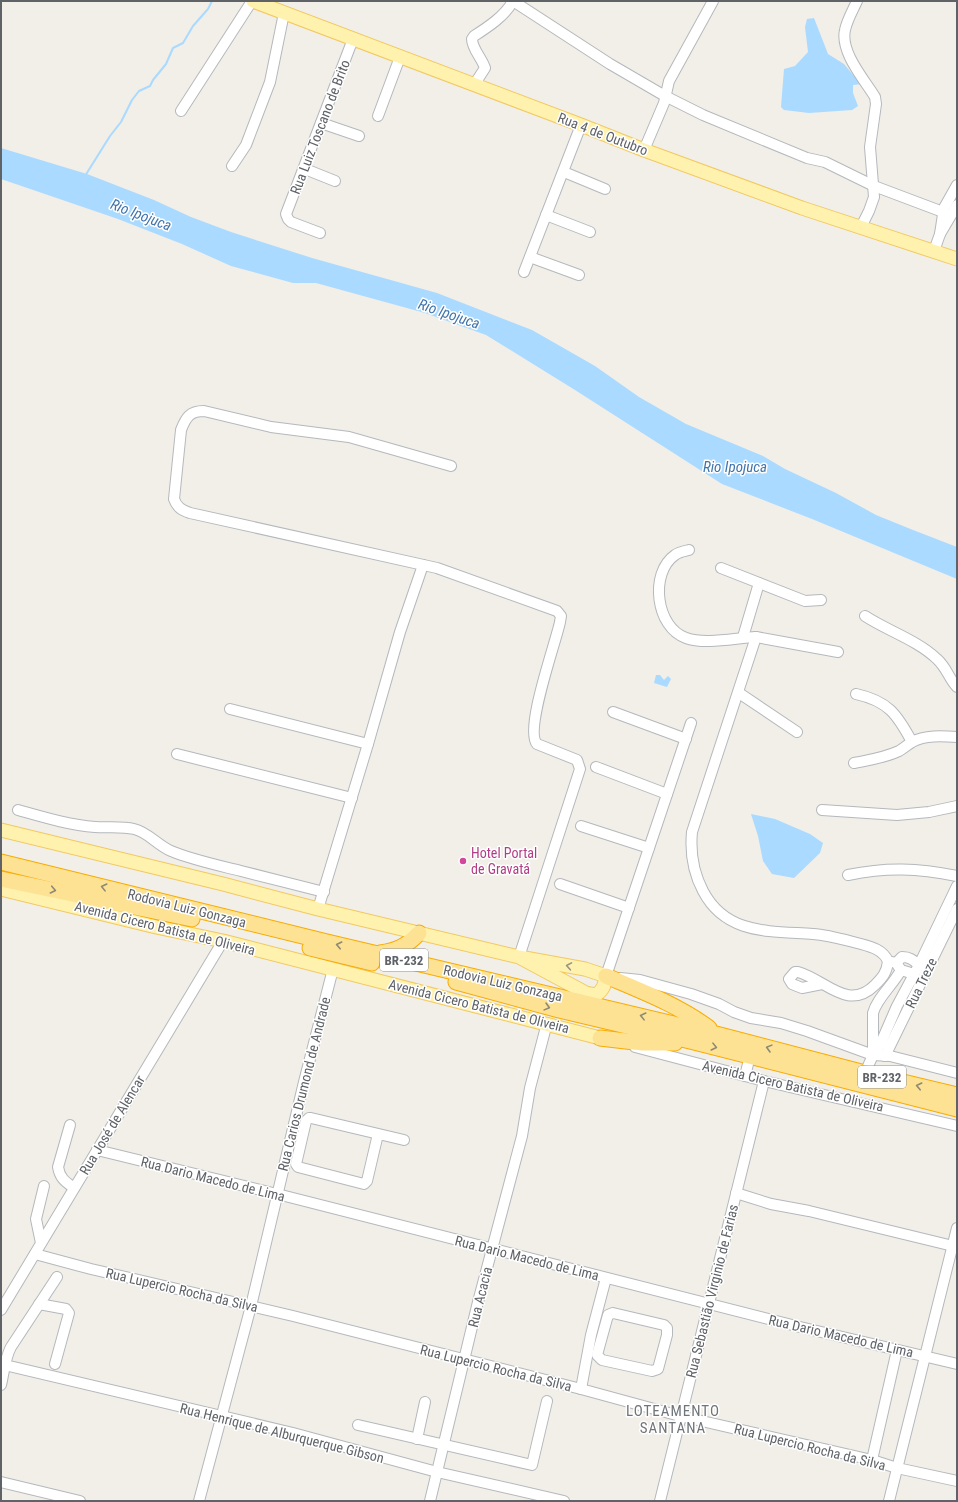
<svg xmlns="http://www.w3.org/2000/svg" width="958" height="1502" font-family="'Roboto Condensed',sans-serif">
	<style>
		.water { fill: #aadaff }
		.lines { fill: none; stroke-linecap: round; stroke-linejoin: round }
		.stream { stroke: #aadaff; stroke-width: 2 }
		.minor-casing { stroke: #b5b8bc; stroke-width: 12 }
		.major-casing { stroke: #f2c960; stroke-width: 15 }
		.highway-casing { stroke: #f9ab00; stroke-width: 17 }
		.minor { stroke: #fff; stroke-width: 10 }
		.major { stroke: #fff2af; stroke-width: 13 }
		.highway { stroke: #fde293; stroke-width: 15 }
		.oneway { stroke: #8e8975 }
		.oneway2 { stroke: #979581 }
		.hotel-dot { fill: #d1479c; stroke: #fff; stroke-width: 1.5 }
		.labels { text-anchor: middle; dominant-baseline: central; stroke-width: 3; stroke-linejoin: round; paint-order: stroke }
		.shield { fill: #fff; stroke: #8f9295; stroke-width: 1 }
		.shield-label { font-size: 13px; font-weight: bold; fill: #5f6368 }
		.street-label { font-size: 14px; fill: #5f6368; stroke: #fff }
		.hotel-label { font-size: 14px; fill: #b23c85; stroke: #fff; text-anchor: start }
		.water-label { font-size: 15px; font-style: italic; fill: #4174aa; stroke: #fff }
		.neighbourhood-label { font-size: 15px; letter-spacing: 1px; fill: #70757a; stroke: #fff }
	</style>
	<rect width="100%" height="100%" fill="#f1efe8"/>
	<g class="water">
		<polygon points="814,18 828,54 844,64 854,76 859,78 863,84 853,85 853,93 858,106 852,110 809,113 784,110 781,107 784,69 795,66 808,52 805,27 807,19"/>
		<polygon points="1,148 87,174 154,200 191,217 231,232 312,258 437,293 532,330 595,366 639,397 686,424 763,456 785,469 836,493 876,515 913,530 957,547 957,579 812,519 722,484 575,390 486,335 425,313 316,283 293,283 231,266 182,244 118,219 1,179"/>
		<polygon points="656,675 660,675 664,680 668,676 671,679 667,687 654,683"/>
		<polygon points="751,814 775,819 810,834 823,843 820,853 794,878 772,874 763,861 758,836"/>
	</g>
	<g class="lines">
		<polyline class="stream" points="85,176 110,136 121,122 132,100 139,91 150,86 153,80 166,64 173,48 183,43 193,26 208,9 212,1"/>
		<g class="minor-casing">
			<g id="minor">
				<polyline points="513,1 610,64 665,96 703,115 807,158 825,162 874,186 943,212"/>
				<path d="M857,1C853,10 847,20 845,30C840,52 864,79 875,97L876,104L870,147L874,197L869,211L861,227"/>
				<path d="M474,85L485,68C482,58 472,49 472,39L474,36C488,27 505,16 513,1"/>
				<polyline points="181,111 252,1"/>
				<polyline points="378,116 400,57"/>
				<polyline points="321,123 359,136"/>
				<polyline points="644,150 664,103 669,81 713,1"/>
				<polyline points="232,166 246,145 270,82 284,13"/>
				<polyline points="305,169 335,181"/>
				<polyline points="564,172 605,189"/>
				<polyline points="546,215 590,232"/>
				<polyline points="320,233 291,222 288,219 286,214 353,39"/>
				<polyline points="940,234 944,208 957,185"/>
				<polyline points="934,251 940,234 957,205"/>
				<polyline points="530,257 579,275"/>
				<polyline points="524,272 581,125"/>
				<path d="M451,466L349,437L271,427L204,411C190,411 186,417 181,430L174,499C177,507 181,510 190,513L437,568L557,611L561,616L560,622C556,642 524,730 537,744L577,760L580,769L519,957"/>
				<path d="M689,550C685,551 679,552 675,555C649,573 656,628 686,638C705,645 735,638 756,637"/>
				<polyline points="721,568 805,601 821,600"/>
				<path d="M865,616C888,631 917,640 937,659C947,668 949,679 957,687"/>
				<polyline points="743,637 759,583"/>
				<path d="M838,652L756,637L692,832C690,853 693,872 703,891C726,935 770,931 813,934C829,935 845,940 861,944C872,947 883,950 888,961L896,963L901,970L914,974"/>
				<polyline points="739,693 797,732"/>
				<path d="M856,694C888,701 897,714 912,742"/>
				<polyline points="230,709 368,744"/>
				<polyline points="613,712 686,739"/>
				<polyline points="177,754 352,798"/>
				<path d="M854,763C869,760 884,758 899,751C903,749 907,745 912,742C925,735 942,736 957,737"/>
				<polyline points="596,767 667,794"/>
				<path d="M18,810C43,817 69,825 95,827C108,828 121,826 134,829C148,832 157,845 171,851C193,860 217,865 241,871C269,878 296,885 324,892"/>
				<polyline points="822,810 897,815 929,812 957,806"/>
				<polyline points="581,826 649,848"/>
				<path d="M848,875C887,867 917,868 957,876"/>
				<polyline points="560,884 629,908"/>
				<polyline points="318,909 368,744 400,632 423,565"/>
				<path d="M896,963L902,957C910,957 913,960 919,965"/>
				<polyline points="606,976 691,723"/>
				<polyline points="620,978 640,980 691,994 719,1004 734,1012 751,1018 781,1023 807,1031 873,1055 890,1056 957,1073"/>
				<path d="M822,984L802,988L792,984L789,979L795,972H798C826,980 848,1012 875,985C883,977 887,972 888,961"/>
				<polyline points="635,1047 764,1081 957,1126"/>
				<path d="M873,1055V1013C877,998 893,985 901,970"/>
				<polyline points="885,1056 957,909"/>
				<polyline points="865,1073 873,1055 880,1045 897,1006 919,965 957,886"/>
				<polyline points="745,1076 750,1056"/>
				<path d="M70,1125L58,1167C60,1179 66,1182 74,1188"/>
				<polyline points="378,1134 367,1181 364,1184 298,1167 296,1164 306,1121 309,1118 311,1118 404,1140"/>
				<polyline points="97,1150 289,1197 800,1327 957,1364"/>
				<polyline points="736,1193 771,1204 809,1211 953,1246"/>
				<polyline points="41,1243 36,1219 44,1186"/>
				<polyline points="35,1254 91,1269 293,1316 581,1389 680,1416 872,1460 897,1468 957,1481"/>
				<polyline points="39,1304 66,1309 69,1313 55,1364"/>
				<polyline points="1,1310 223,941"/>
				<polygon points="613,1313 664,1325 667,1328 667,1335 658,1369 652,1371 602,1360 597,1355 608,1315"/>
				<polyline points="1,1364 293,1433 437,1472 564,1501"/>
				<path d="M1,1385C4,1372 5,1358 11,1347L57,1277"/>
				<polyline points="581,1389 591,1335 606,1278"/>
				<polyline points="358,1425 532,1465 547,1401"/>
				<polyline points="417,1439 425,1402"/>
				<polyline points="872,1460 897,1350"/>
				<polyline points="1,1482 80,1501"/>
				<polyline points="199,1501 251,1306 304,1082 333,969"/>
				<polyline points="430,1501 478,1302 522,1136 530,1088 547,1023"/>
				<polyline points="660,1501 764,1081"/>
				<polyline points="889,1501 957,1228"/>
			</g>
		</g>
		<g class="major-casing">
			<g id="major">
				<polyline points="253,1 581,125 644,150 802,208 957,259"/>
				<path d="M1,830L223,884L318,909L519,957L585,969L606,976C605,985 603,990 596,995L586,993L519,957"/>
				<polyline points="1,889 156,927 223,941 600,1038"/>
			</g>
		</g>
		<g class="highway-casing">
			<g id="highway">
				<polyline points="1,862 327,942 716,1034 865,1073 957,1095"/>
				<polyline points="1,879 192,919"/>
				<polyline points="310,948 372,963"/>
				<path d="M380,953C397,951 408,945 419,933"/>
				<path d="M606,976C641,991 678,1005 709,1028"/>
				<polyline points="456,982 559,1010 690,1041 957,1109"/>
				<polyline points="600,1038 643,1043 675,1043"/>
			</g>
		</g>
		<use href="#minor" class="minor"/>
		<use href="#major" class="major"/>
		<use href="#highway" class="highway"/>
	</g>
	<defs><path id="oneway-chevron" d="M-2-3.5L2.5 0L-2 3.5" fill="none" stroke-width="1.6" stroke-linecap="round" stroke-linejoin="round"/></defs>
	<g class="oneway">
		<use href="#oneway-chevron" transform="translate(104 887) rotate(-166)"/>
		<use href="#oneway-chevron" transform="translate(53 890) rotate(12)"/>
		<use href="#oneway-chevron" transform="translate(339 945) rotate(-167)"/>
		<use href="#oneway-chevron" transform="translate(547 1007) rotate(15)"/>
		<use href="#oneway-chevron" transform="translate(643 1016) rotate(-166)"/>
		<use href="#oneway-chevron" transform="translate(714 1047) rotate(14)"/>
		<use href="#oneway-chevron" transform="translate(769 1048) rotate(-165)"/>
		<use href="#oneway-chevron" transform="translate(919 1086) rotate(-167)"/>
	</g>
	<use class="oneway2" href="#oneway-chevron" transform="translate(569 966) rotate(-170)"/>
	<circle class="hotel-dot" cx="463" cy="861" r="4"/>
	<g class="labels">
		<g class="shield">
			<rect x="380" y="949" width="48" height="22" rx="3"/>
			<rect x="858" y="1066" width="48" height="22" rx="3"/>
		</g>
		<g class="shield-label">
			<text x="404" y="960">BR-232</text>
			<text x="882" y="1077">BR-232</text>
		</g>
		<g class="street-label">
			<text transform="translate(320 127) rotate(-69)">Rua Luiz Toscano de Brito</text>
			<text transform="translate(603 134) rotate(21)">Rua 4 de Outubro</text>
			<text transform="translate(187 908) rotate(14)">Rodovia Luiz Gonzaga</text>
			<text transform="translate(165 928) rotate(14)">Avenida Cicero Batista de Oliveira</text>
			<text transform="translate(503 983) rotate(13)">Rodovia Luiz Gonzaga</text>
			<text transform="translate(921 983) rotate(-64)">Rua Treze</text>
			<text transform="translate(479 1006) rotate(14)">Avenida Cicero Batista de Oliveira</text>
			<text transform="translate(304 1084) rotate(-76)">Rua Carios Drumond de Andrade</text>
			<text transform="translate(793 1086) rotate(13)">Avenida Cicero Batista de Oliveira</text>
			<text transform="translate(112 1125) rotate(-59)">Rua José de Alencar</text>
			<text transform="translate(213 1179) rotate(14)">Rua Dario Macedo de Lima</text>
			<text transform="translate(527 1258) rotate(14)">Rua Dario Macedo de Lima</text>
			<text transform="translate(182 1290) rotate(13)">Rua Lupercio Rocha da Silva</text>
			<text transform="translate(712 1291) rotate(-76)">Rua Sebastião Virginio de Farias</text>
			<text transform="translate(480 1297) rotate(-76)">Rua Acacia</text>
			<text transform="translate(841 1336) rotate(13)">Rua Dario Macedo de Lima</text>
			<text transform="translate(496 1368) rotate(14)">Rua Lupercio Rocha da Silva</text>
			<text transform="translate(282 1433) rotate(14)">Rua Henrique de Alburquerque Gibson</text>
			<text transform="translate(810 1447) rotate(14)">Rua Lupercio Rocha da Silva</text>
		</g>
		<g class="hotel-label">
			<text x="471" y="853">Hotel Portal<tspan x="471" dy="16">de Gravatá</tspan></text>
		</g>
		<g class="water-label">
			<text transform="translate(141 215) rotate(21)">Rio Ipojuca</text>
			<text transform="translate(449 314) rotate(19)">Rio Ipojuca</text>
			<text x="735" y="467">Rio Ipojuca</text>
		</g>
		<g class="neighbourhood-label">
			<text x="673" y="1411">LOTEAMENTO<tspan x="673" dy="17">SANTANA</tspan></text>
		</g>
	</g>
	<rect width="958" height="1502" fill="none" stroke="#5f6368" stroke-width="4"/>
</svg>
